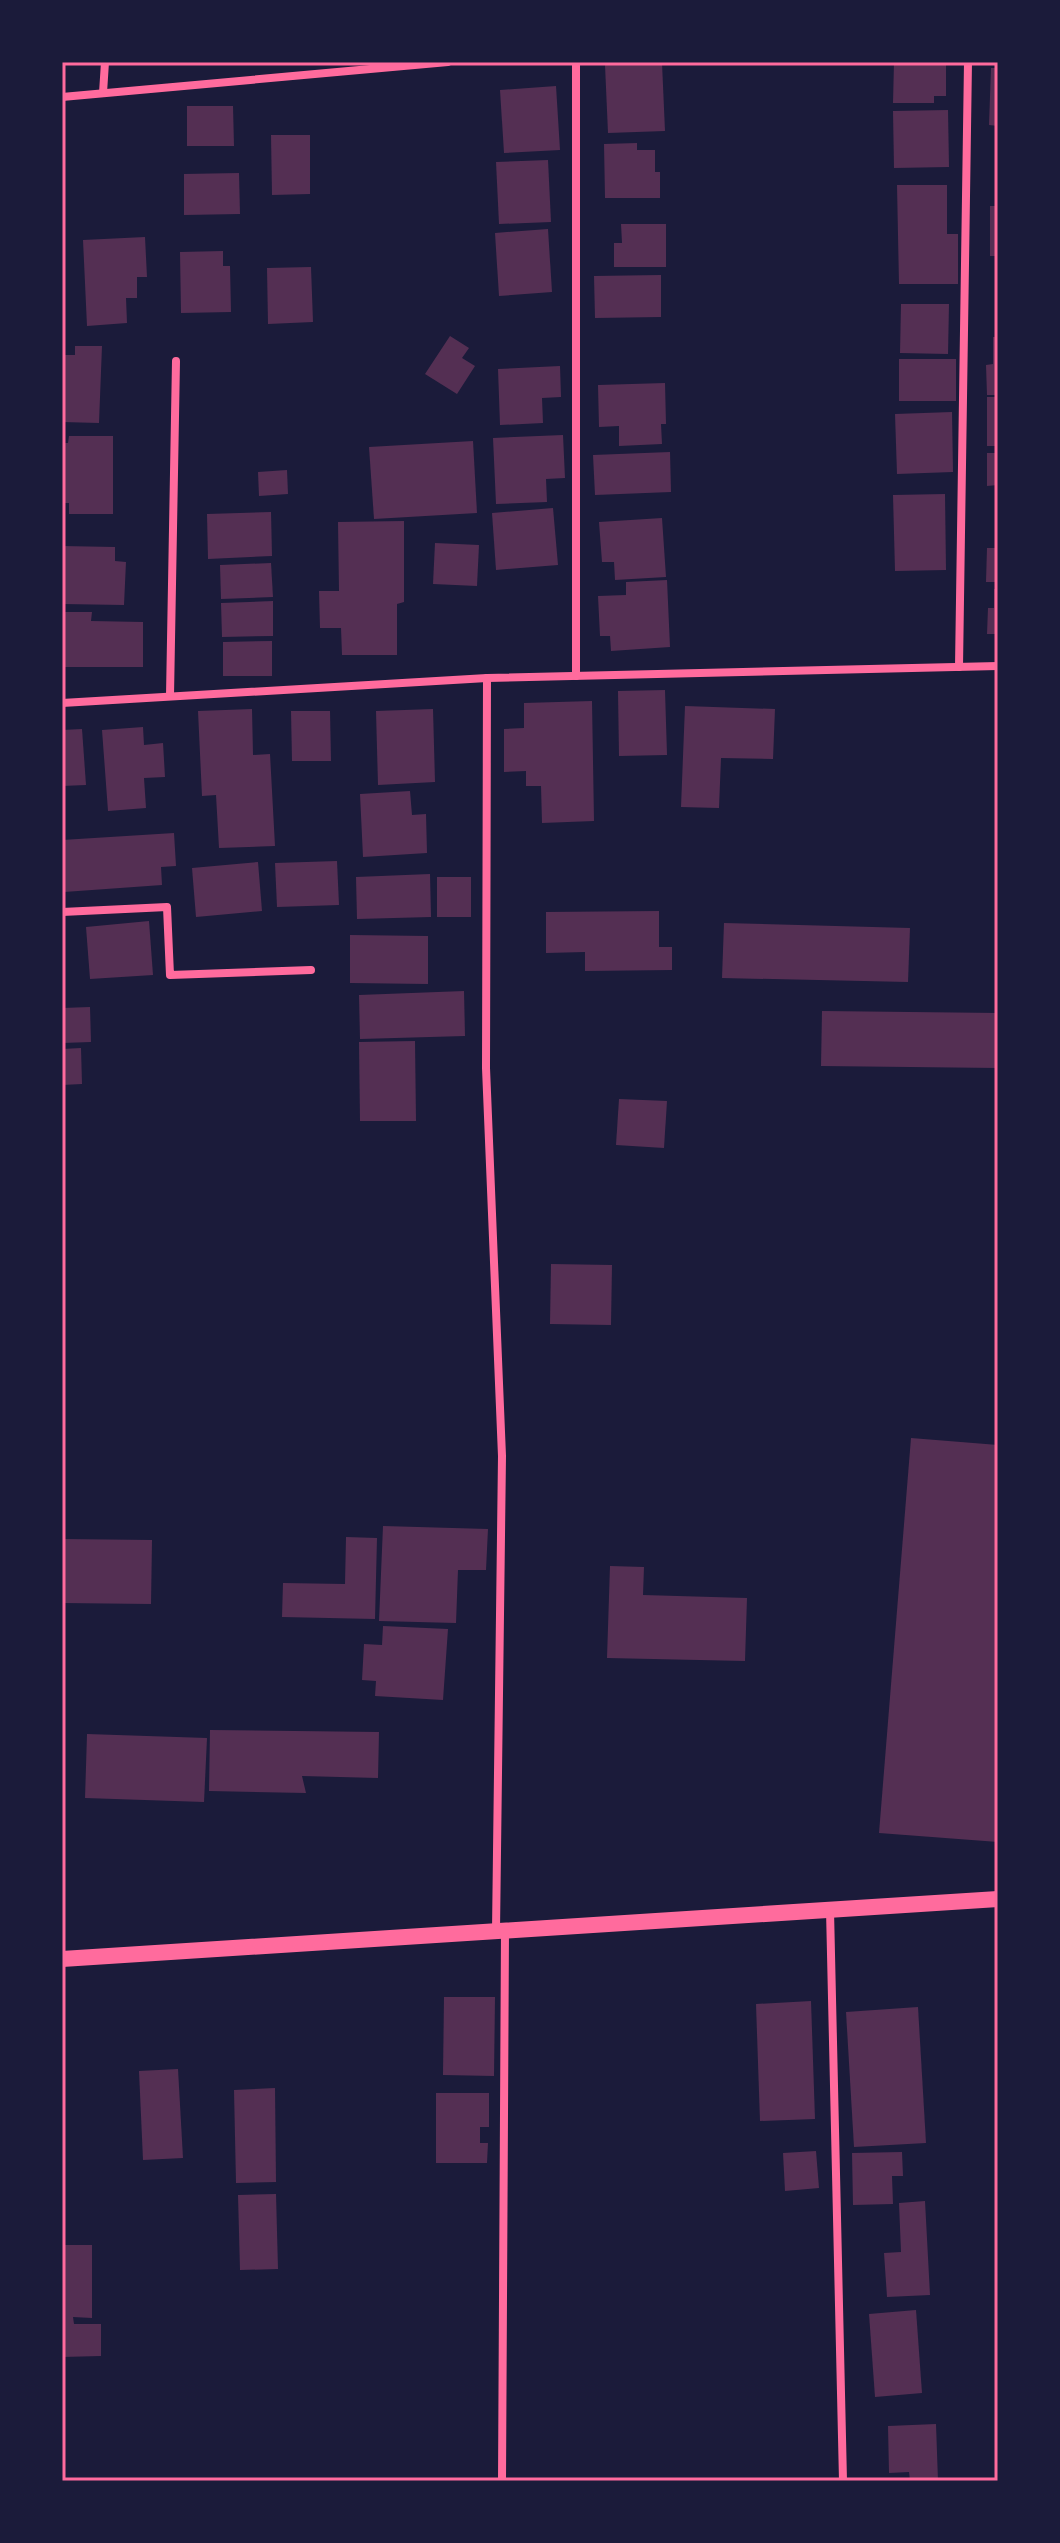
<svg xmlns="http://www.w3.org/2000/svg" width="1060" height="2543" font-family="Signika,sans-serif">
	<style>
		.building { fill: #542f53 }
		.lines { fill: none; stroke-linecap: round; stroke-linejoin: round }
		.minor { stroke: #ff6b9d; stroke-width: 8 }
		.secondary { stroke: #ff6b9d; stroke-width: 16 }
		.neatline { fill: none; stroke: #ff6b9d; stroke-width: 3 }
	</style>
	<rect width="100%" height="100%" fill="#1b1b3a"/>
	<g class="building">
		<polygon points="894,62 946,62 946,96 934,96 934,103 893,103"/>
		<polygon points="662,63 665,131 608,133 605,65"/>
		<polygon points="991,68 998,68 998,126 989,125"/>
		<polygon points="556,86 560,150 504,153 500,90"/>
		<polygon points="187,106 233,106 234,146 187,146"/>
		<polygon points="948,110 949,167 894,168 893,111"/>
		<polygon points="271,135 310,135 310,194 272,195"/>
		<polygon points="637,143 637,150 655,150 655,172 660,172 660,198 605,198 604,144"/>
		<polygon points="548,160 551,222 499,224 496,162"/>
		<polygon points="239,173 240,214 184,215 184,174"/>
		<polygon points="897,185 947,185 947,234 958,234 958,284 899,284"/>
		<rect x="990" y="206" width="8" height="50"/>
		<polygon points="621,224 666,224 666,267 614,267 614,243 622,243"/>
		<polygon points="548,229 552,292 499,296 495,233"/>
		<polygon points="145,237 147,277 137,277 137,298 126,298 127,323 87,326 83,240"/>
		<polygon points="223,251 223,266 230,266 231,312 181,313 180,252"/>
		<polygon points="311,267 313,322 268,324 267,268"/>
		<polygon points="661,275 661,317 595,318 594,276"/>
		<polygon points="901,304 949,304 948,354 900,353"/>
		<polygon points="450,336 469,348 462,358 475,366 457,394 425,374"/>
		<polygon points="993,337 998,337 998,395 987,395 986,365 993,364"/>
		<polygon points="75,346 102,346 99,423 62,422 62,355 75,355"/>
		<rect x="899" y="359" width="57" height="42"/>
		<polygon points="560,366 561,397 542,398 543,423 500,425 498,369"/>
		<polygon points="665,383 666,424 661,424 662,444 619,446 619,426 599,427 598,385"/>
		<rect x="987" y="397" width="11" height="49"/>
		<polygon points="952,412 953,472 897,474 895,414"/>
		<polygon points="563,435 565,478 546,479 547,502 496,504 493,438"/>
		<polygon points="69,436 113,436 113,514 69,514 69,503 62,503 62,443 68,443"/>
		<polygon points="473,441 477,513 374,519 369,447"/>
		<polygon points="670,452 671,492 595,495 593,455"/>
		<polygon points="987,453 998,453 998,485 987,486"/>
		<polygon points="287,470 288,494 259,496 258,472"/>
		<polygon points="945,494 946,570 895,571 893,495"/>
		<polygon points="553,508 558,565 496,570 492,513"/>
		<polygon points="271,512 272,556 208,559 207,514"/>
		<polygon points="662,518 666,577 615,580 614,562 602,562 599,522"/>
		<polygon points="404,521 404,602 397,604 397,655 342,655 341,628 320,628 319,591 339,591 338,522"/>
		<polygon points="435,543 479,545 477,586 433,584"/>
		<polygon points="62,546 115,547 115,561 126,562 124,605 62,604"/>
		<polygon points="987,548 998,548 998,582 986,582"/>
		<polygon points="271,563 273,597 221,599 220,565"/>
		<polygon points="667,580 670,647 611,651 610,636 600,636 598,596 626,595 626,582"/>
		<polygon points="994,589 998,589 998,634 987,634 988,608 994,608"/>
		<polygon points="273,601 273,636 222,637 221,603"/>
		<polygon points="62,612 92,612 91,621 143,622 143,667 62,667"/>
		<polygon points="272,641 272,676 223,676 223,642"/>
		<polygon points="665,690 667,755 619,756 618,691"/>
		<polygon points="592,701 594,821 542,823 541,786 526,786 526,771 504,772 504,729 524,728 524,703"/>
		<polygon points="685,706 775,709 773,759 721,758 719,808 681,807"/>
		<polygon points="252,709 253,755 270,754 275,846 219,848 216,795 202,796 198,711"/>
		<polygon points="433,709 435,782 378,785 376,711"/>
		<polygon points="291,711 330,711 331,761 292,761"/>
		<polygon points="143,727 144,745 163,743 165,777 144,778 146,808 108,811 102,730"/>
		<polygon points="82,729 86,785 62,786 62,730"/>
		<polygon points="410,791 412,815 426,814 427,853 363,857 360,794"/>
		<polygon points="174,833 176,866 161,867 162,885 64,892 62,840"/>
		<polygon points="337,861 339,905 277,907 275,863"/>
		<polygon points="258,862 262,911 196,917 192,868"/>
		<polygon points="430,874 431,917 357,919 356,877"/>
		<rect x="437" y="877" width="34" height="40"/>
		<polygon points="659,911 659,947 672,947 672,970 585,971 585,952 546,953 546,912"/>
		<polygon points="149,921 153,975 90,979 86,927"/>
		<polygon points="724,923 910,928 908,982 722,978"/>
		<polygon points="350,935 428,936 428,984 350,983"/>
		<polygon points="464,991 465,1036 360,1039 359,995"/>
		<polygon points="90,1007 91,1042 62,1043 62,1008"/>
		<polygon points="822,1011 998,1013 998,1068 821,1066"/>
		<polygon points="415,1041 416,1121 360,1121 359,1042"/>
		<polygon points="81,1048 82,1084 62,1085 62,1049"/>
		<polygon points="619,1099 667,1101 664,1148 616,1145"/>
		<polygon points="551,1264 612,1265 611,1325 550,1324"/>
		<polygon points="911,1438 998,1445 998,1842 879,1833"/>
		<polygon points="383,1526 488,1529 486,1570 458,1570 456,1623 379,1621"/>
		<polygon points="346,1537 377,1538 375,1619 282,1617 283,1583 345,1584"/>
		<polygon points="62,1539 152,1540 151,1604 62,1603"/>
		<polygon points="610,1566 644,1567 643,1595 747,1598 745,1661 607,1658"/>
		<polygon points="383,1626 448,1629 443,1700 375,1696 376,1681 362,1680 364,1644 382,1645"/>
		<polygon points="210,1730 379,1732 378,1778 302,1776 306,1793 209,1791"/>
		<polygon points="87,1734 207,1738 204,1802 85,1798"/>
		<polygon points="444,1997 495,1997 494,2076 443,2075"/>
		<polygon points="811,2001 815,2119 760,2121 756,2004"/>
		<polygon points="918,2007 926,2143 854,2147 846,2012"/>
		<polygon points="178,2069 183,2158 143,2160 139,2071"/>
		<polygon points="275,2088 276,2182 236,2183 234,2090"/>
		<polygon points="436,2093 489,2093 489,2127 480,2127 480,2143 488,2143 487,2163 436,2163"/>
		<polygon points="816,2151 819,2188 785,2191 783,2153"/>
		<polygon points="902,2152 903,2176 892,2176 893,2204 853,2205 852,2153"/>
		<polygon points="276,2194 278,2269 240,2270 238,2195"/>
		<polygon points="925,2201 930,2295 887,2297 884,2253 901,2252 899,2203"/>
		<polygon points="62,2245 92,2245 92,2318 73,2317 74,2324 101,2324 101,2356 62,2357"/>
		<polygon points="916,2310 922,2393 875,2397 869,2314"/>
		<polygon points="936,2424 938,2481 910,2481 909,2472 889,2473 888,2426"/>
	</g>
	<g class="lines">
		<g class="minor">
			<polyline points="576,62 576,676"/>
			<polyline points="103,93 105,62"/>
			<polyline points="62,97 448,62"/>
			<polyline points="959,667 968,62"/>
			<polyline points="487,678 486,1068 502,1456 496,1931"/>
			<polyline points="170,696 176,361"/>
			<polyline points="62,703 487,678 998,666"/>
			<polyline points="62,912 167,907 170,975 311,970"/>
			<polyline points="830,1910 843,2481"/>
			<polyline points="502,2481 505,1930"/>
		</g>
		<polyline class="secondary" points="62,1959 998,1899"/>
	</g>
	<rect width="1060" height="2543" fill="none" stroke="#1b1b3a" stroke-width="128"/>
	<rect x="64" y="64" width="932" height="2415" class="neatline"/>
</svg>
